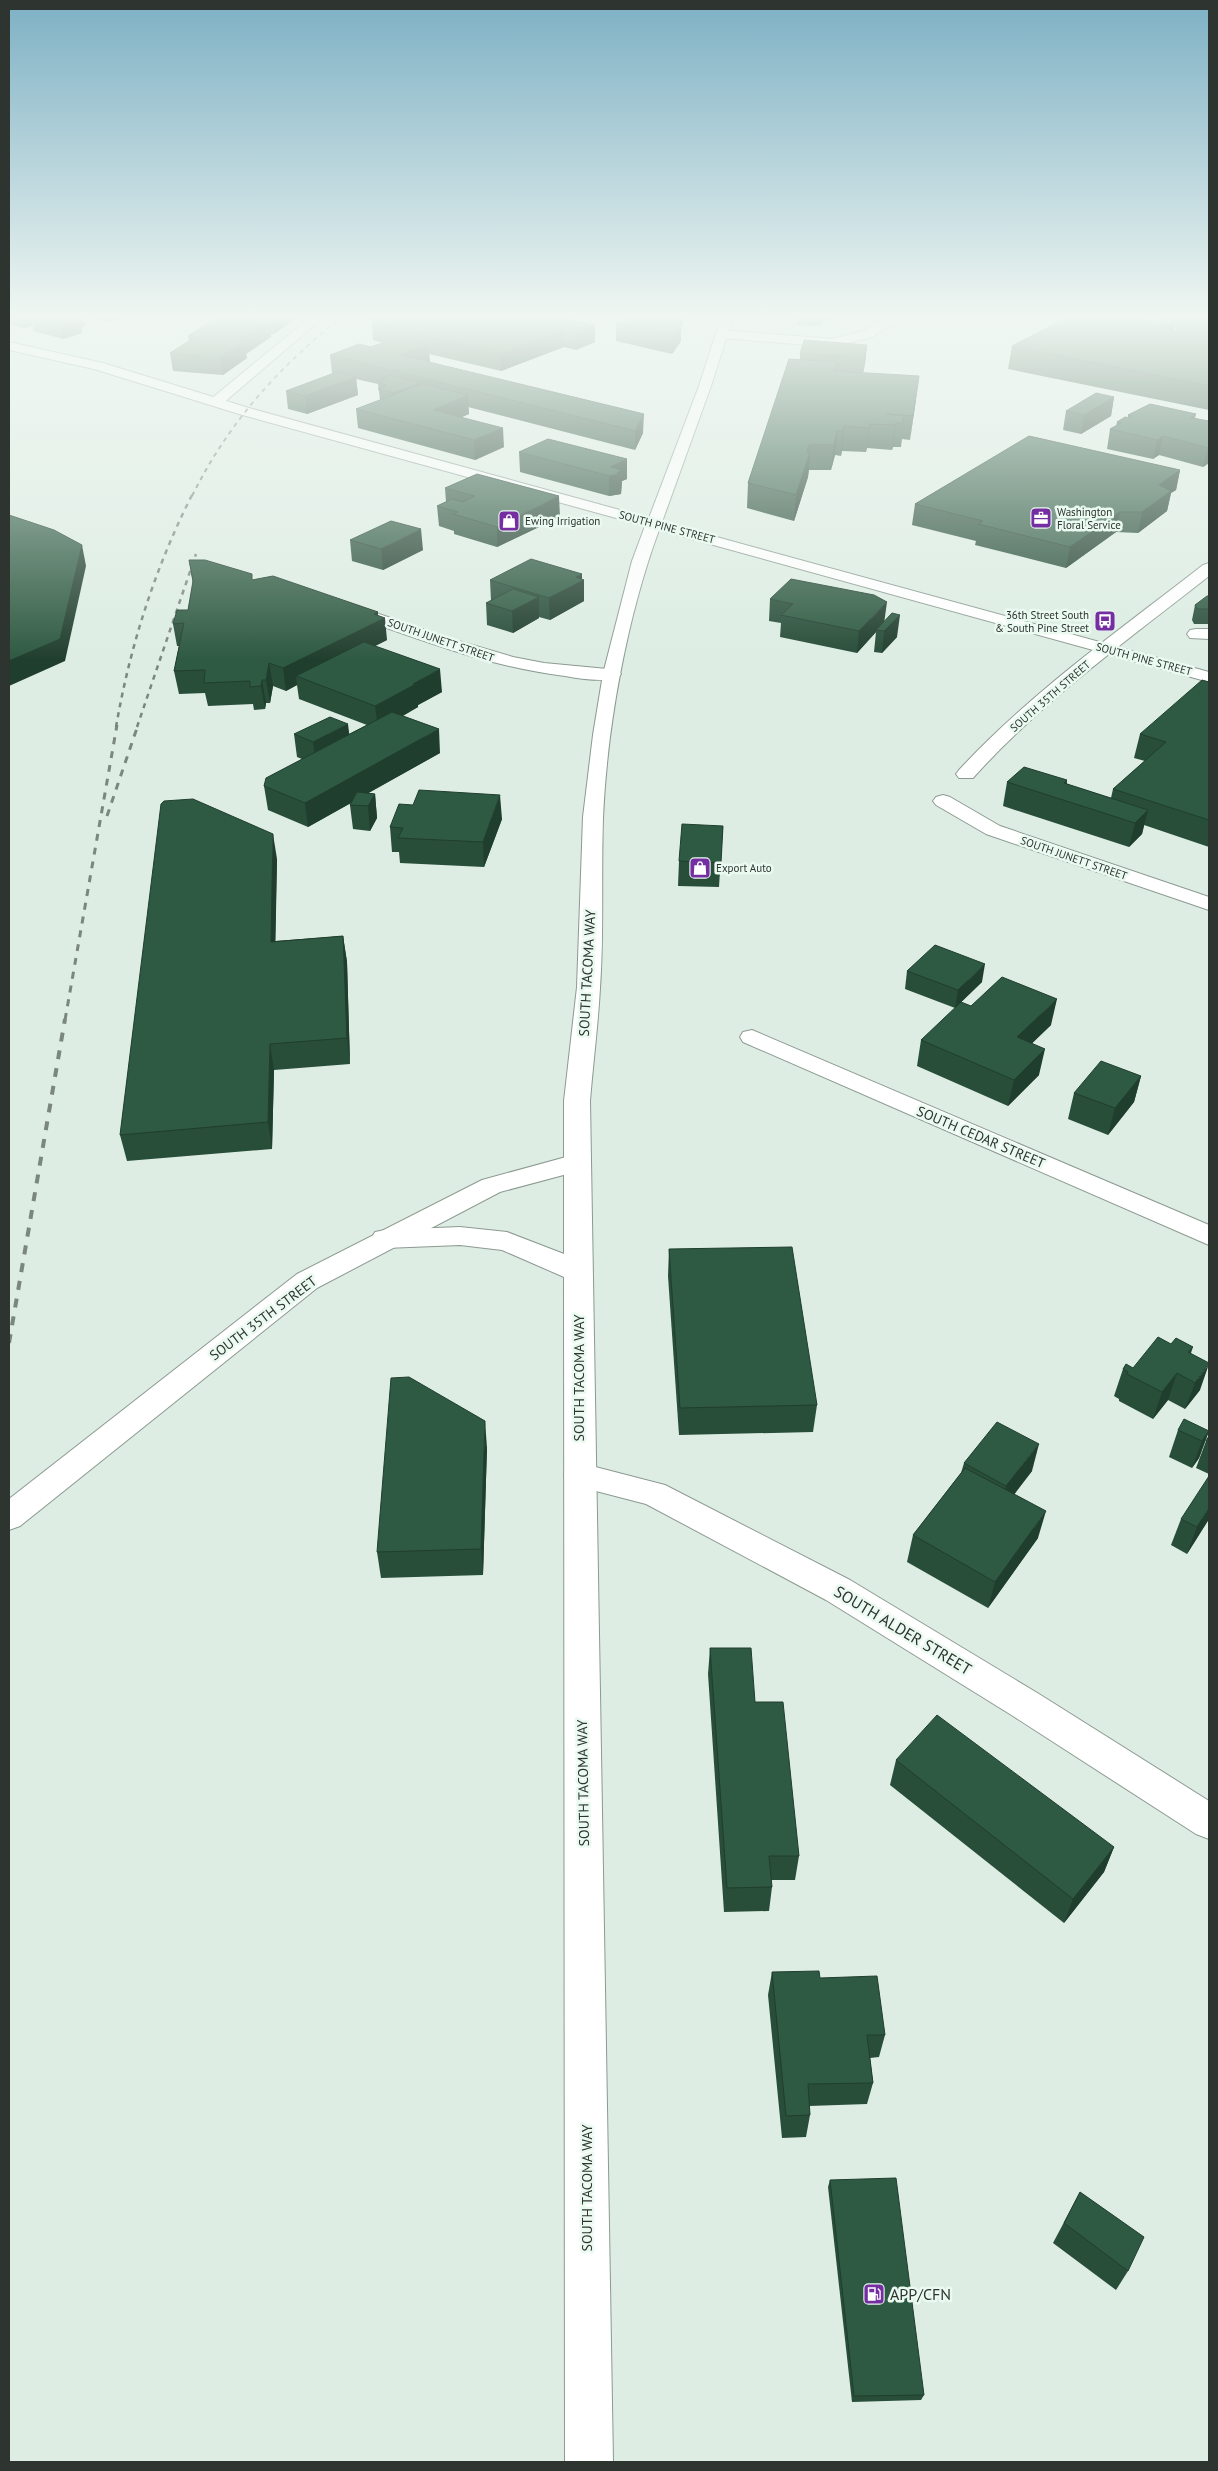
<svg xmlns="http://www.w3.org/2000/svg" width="1218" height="2471" font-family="'PT Sans',sans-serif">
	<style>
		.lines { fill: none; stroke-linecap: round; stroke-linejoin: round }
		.minor-casing { stroke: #8c9a92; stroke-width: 2 }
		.major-casing { stroke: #8c9a92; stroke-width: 2 }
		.minor { fill: #fff; fill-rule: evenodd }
		.major { fill: #fff; fill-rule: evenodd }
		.rail-far3 { stroke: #7b867f; stroke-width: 2; stroke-dasharray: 4.5 4.5; stroke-linecap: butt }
		.rail-far2 { stroke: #7b867f; stroke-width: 2.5; stroke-dasharray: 5 5; stroke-linecap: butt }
		.rail-far1 { stroke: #7b867f; stroke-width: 3; stroke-dasharray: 7 7; stroke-linecap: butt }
		.rail { stroke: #7b867f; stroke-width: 4; stroke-dasharray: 9 9; stroke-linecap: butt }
		.wall { fill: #284d39; fill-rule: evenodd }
		.shaded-wall { fill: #203e2e }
		.building { fill: #2e5942; stroke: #203e2e }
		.labels { text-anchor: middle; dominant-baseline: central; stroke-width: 5; stroke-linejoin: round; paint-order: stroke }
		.far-poi-label { font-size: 11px; fill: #2e3430; stroke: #eafaf0; text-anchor: start }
		.far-street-label { font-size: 11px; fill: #2e3430; stroke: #eafaf0 }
		.street-label { font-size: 14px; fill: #2e3430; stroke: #eafaf0 }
		.near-street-label { font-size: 16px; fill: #2e3430; stroke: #eafaf0 }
		.near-poi-label { font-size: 16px; fill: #2e3430; stroke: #eafaf0; text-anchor: start }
	</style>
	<rect width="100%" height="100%" fill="#ddede3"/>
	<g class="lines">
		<g class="minor-casing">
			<g id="minor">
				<polygon points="314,314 327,314 221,405 211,405 209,402 211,399"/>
				<polygon points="685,314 707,314 730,319 732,321 726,325 687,316"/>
				<polygon points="892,314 906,314 872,337 832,347 722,338 716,334 722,330 832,339 864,331"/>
				<path d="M1209,563V576C1129,639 1041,702 973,778H959L956,774L959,770C1030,693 1121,629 1203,565Z"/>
				<path d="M350,604L452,639L513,657L544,663L618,670L621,674L618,678C602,682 581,679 565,676C488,667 416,638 344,613L342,609L344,605Z"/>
				<polygon points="1196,629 1209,629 1209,639 1190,638 1187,634 1190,630"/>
				<polygon points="943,795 950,797 1000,826 1209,897 1209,910 986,834 936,805 933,801 936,797"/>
				<polygon points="752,1030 1209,1225 1209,1245 743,1042 740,1037 743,1032"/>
				<polygon points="577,1154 586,1157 590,1163 586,1169 500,1192 317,1288 20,1526 9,1530 9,1499 297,1274 482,1180"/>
				<polygon points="580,1463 665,1485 850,1580 1039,1694 1209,1801 1209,1839 1196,1834 1013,1716 826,1600 646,1504 569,1484 564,1475 569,1466"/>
			</g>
		</g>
		<g class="major-casing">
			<path id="major" d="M722,314H734L711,386L662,522L1209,672V682L659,530C627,617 607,726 603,818C601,875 604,932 600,988C598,1026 593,1063 590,1101L613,2462H565L564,1277L502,1250L460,1245L385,1248L375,1246L371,1239L375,1232L385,1230L460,1227L507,1232L564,1254V1101L577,987L583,817L593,735L603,674L632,561L645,526L239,414L94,369L9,350V342L103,363L249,408L649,518L699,386Z"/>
		</g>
		<use href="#minor" class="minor"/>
		<use href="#major" class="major"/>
		<path class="rail-far3" d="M192,496C230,420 279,367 345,314"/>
		<g class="rail-far2">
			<path d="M116,727C130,646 155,568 192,495"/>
			<polyline points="137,727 196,554"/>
		</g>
		<g class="rail-far1">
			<polyline points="107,816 138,725"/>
			<polyline points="65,1020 117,725"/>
		</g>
		<polyline class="rail" points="9,1343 65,1019"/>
	</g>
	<g class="wall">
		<polygon points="9,314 136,314 107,322 83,316 85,326 81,328 82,333 63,339 34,331 33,325 24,328 9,324"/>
		<polygon points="230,314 302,314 274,334 270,334 271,337 246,354 247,358 223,375 173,371 170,353 189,341 188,336 230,317"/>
		<polygon points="360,314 543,314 595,325 595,342 576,350 564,347 501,371 429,354 430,362 643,433 635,450 468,407 469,414 462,417 504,447 475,460 358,428 356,409 380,400 378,384 356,379 358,395 307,414 288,409 286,391 334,373 332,373 330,355 371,347 383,343 373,340 372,323 378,321 361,317"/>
		<polygon points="625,314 683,314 683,324 681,327 681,341 672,354 616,341 616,324 625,320"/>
		<polygon points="798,314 831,314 829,321 822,321 821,326 797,325"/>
		<path d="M1165,314H1209V410L1008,369L1012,346L1124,320L1157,322L1164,319ZM1174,327L1180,328L1176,330H1174Z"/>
		<polygon points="867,345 865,363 863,373 916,399 910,440 902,439 901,447 893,447 892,450 867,448 866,452 842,451 841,456 835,455 831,470 809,470 808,477 794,521 747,508 748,483 800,360 800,354"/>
		<polygon points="1114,397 1111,416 1081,434 1063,430 1066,411"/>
		<polygon points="1196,414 1195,418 1209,421 1209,463 1203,467 1159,455 1153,459 1107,449 1110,429 1116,426 1117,422 1128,417 1128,415"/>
		<polygon points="519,452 627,479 622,481 621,494 609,496 520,472"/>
		<polygon points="1180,470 1176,490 1171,493 1167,511 1138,533 1116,532 1066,568 975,545 976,541 912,525 915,504"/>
		<polygon points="445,488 560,517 497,547 454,534 454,531 439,526 437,506 446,502"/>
		<polygon points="350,540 423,550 383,570 352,561"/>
		<polygon points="189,560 253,580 378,612 378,616 387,640 375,646 442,692 418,705 418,707 403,716 440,753 368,793 375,794 377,818 370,831 353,829 350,805 351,803 308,827 268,810 264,786 302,759 297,757 294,734 349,734 367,725 299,699 297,685 286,691 273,686 270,703 266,703 265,709 254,710 253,704 208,706 205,693 179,694 174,671 179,646 177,646 173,624 188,610 193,584"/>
		<polygon points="582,579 584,601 550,620 539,617 539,618 513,633 487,625 486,603 491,601 490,580"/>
		<polygon points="1209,596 1209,624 1194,624 1192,620 1195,605"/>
		<polygon points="770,599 884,621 897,637 882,653 874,652 876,632 857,653 780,637 781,623 769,621"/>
		<polygon points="1209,682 1209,847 1144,825 1142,834 1129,847 1003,806 1007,782 1067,780 1067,784 1111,798 1113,789 1145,761 1134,758 1140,734"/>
		<polygon points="502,819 484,867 400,863 399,852 392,852 390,827"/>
		<polygon points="723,826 719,887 678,886 679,861"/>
		<polygon points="277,859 275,941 343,936 347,962 350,1064 274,1070 272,1149 127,1161 120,1135"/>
		<polygon points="907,971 982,982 955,1008 905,989"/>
		<polygon points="971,1006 1051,1025 1032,1043 1039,1075 1008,1106 917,1066 921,1040"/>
		<polygon points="1141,1076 1134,1102 1108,1135 1068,1119 1074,1093"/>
		<polygon points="669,1249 817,1405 813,1432 679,1435 668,1276"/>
		<polygon points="1171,1344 1193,1347 1191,1353 1200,1390 1185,1409 1168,1400 1153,1419 1119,1401 1119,1399 1114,1396 1123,1369 1133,1368"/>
		<polygon points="1178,1430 1209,1431 1199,1458 1192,1468 1169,1457"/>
		<polygon points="1209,1436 1209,1474 1196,1468 1206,1441"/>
		<polygon points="487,1448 483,1575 381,1578 377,1552"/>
		<polygon points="964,1463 1032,1471 1014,1494 1038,1538 988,1608 907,1562 913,1535 961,1473"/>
		<polygon points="1181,1519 1209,1519 1187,1554 1171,1545"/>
		<polygon points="710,1648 755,1702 799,1856 795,1880 771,1880 772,1887 769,1911 724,1912 708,1674"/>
		<polygon points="896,1760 1114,1847 1104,1872 1064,1923 890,1785"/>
		<polygon points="772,1972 820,1978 885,2035 879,2057 870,2058 873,2083 867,2104 809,2106 810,2115 806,2137 782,2138 768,1995"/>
		<polygon points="830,2180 924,2395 921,2400 852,2402 828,2187"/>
		<polygon points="1080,2192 1128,2271 1116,2290 1053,2243"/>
	</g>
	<g class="shaded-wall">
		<polygon points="21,314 82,314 85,326 81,328 82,333 63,339 60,322 31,314 33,325 24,328"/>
		<polygon points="106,314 136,314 107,322"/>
		<polygon points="277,314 302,314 274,334 272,317"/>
		<polygon points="680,314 683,314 683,324 681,327 681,341 672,354 672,336 676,323"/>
		<polygon points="269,320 271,337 246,354 247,358 223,375 220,358 239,340"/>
		<polygon points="1176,321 1171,343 1163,328"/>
		<polygon points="595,325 595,342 576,350 576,332"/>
		<polygon points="564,330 564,347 501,371 500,354"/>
		<polygon points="428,344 430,362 400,355"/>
		<polygon points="867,345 865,363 863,375 864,357"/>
		<polygon points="919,376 916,399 910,440 913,416"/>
		<polygon points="356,377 358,395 307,414 305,396"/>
		<polygon points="420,383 421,401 396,411 394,393"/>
		<polygon points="468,395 469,414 434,428 433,410"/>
		<polygon points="1114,397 1111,416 1081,434 1084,415"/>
		<polygon points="644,414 643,433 635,450 635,431"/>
		<polygon points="896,423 893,447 892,450 895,425"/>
		<polygon points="870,424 867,448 866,452 869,428"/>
		<polygon points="844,426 842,451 841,456 843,431"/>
		<polygon points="503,428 504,447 475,460 474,440"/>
		<polygon points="837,431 835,455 831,470 834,445"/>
		<polygon points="1163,436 1159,455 1153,459 1157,440"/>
		<polygon points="809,445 808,457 810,452 808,477 794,521 796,495"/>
		<polygon points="1209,447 1209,463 1203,467 1208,448"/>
		<polygon points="627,459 627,479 622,481 621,494 609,496 609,476 610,467"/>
		<polygon points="1180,470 1176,490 1171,493 1167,511 1138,533 1142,512 1159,485"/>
		<polygon points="559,496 560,517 497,547 497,527"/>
		<polygon points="1120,512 1116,532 1066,568 1070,547"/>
		<polygon points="421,529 423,550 383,570 381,549"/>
		<polygon points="82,545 86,566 65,661 9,686 9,661"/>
		<polygon points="582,574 582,580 584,580 584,601 550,620 549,598 576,577"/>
		<polygon points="539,597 539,618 513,633 512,611"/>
		<polygon points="887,602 884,624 876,630 876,632 857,653 859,631"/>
		<polygon points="378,612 378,621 385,618 387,640 307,680 296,676 297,685 286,691 283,668"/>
		<polygon points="900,615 897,637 882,653 884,631"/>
		<polygon points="269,663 273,686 270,703 266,680"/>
		<polygon points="440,669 442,692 418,705 418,707 378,729 375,706 413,684"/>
		<polygon points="262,680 266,703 265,709 261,686"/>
		<polygon points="348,724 351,748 316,766 313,742"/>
		<polygon points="439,729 440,753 308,827 305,803"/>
		<polygon points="375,794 377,818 370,831 368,806"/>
		<polygon points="500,795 502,819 484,867 483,842"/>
		<polygon points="1148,810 1142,834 1129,847 1135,823"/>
		<polygon points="273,834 277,859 275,967 271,942"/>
		<polygon points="343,936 347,962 350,1064 347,1038"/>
		<polygon points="985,964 982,982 955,1008 958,990"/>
		<polygon points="1057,999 1051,1025 1012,1063 1017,1037"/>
		<polygon points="270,1044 274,1070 272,1149 268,1122"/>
		<polygon points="1045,1049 1039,1075 1008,1106 1014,1080"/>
		<polygon points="1141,1076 1134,1102 1108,1135 1115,1108"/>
		<polygon points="1209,1364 1200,1390 1185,1409 1195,1383"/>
		<polygon points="1177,1373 1168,1400 1153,1419 1162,1392"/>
		<polygon points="485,1421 487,1448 483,1575 481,1549"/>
		<polygon points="1209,1431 1199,1458 1192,1468 1202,1441"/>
		<polygon points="1039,1444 1032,1471 1000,1513 1006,1486"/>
		<polygon points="1209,1508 1209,1519 1187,1554 1197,1527"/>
		<polygon points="1046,1511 1038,1538 988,1608 995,1582"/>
		<polygon points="1114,1847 1104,1872 1064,1923 1073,1899"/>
	</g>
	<g class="building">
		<polygon points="31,314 69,314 79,316 60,322"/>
		<polygon points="230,314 277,314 272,317"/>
		<polygon points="399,314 543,314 595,325 576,332 564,330 500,354 372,323"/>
		<polygon points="631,314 680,314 676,323 682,324 672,336 616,324 638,315"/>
		<polygon points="1074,314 1089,314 1124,320 1130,317 1157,322 1164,318 1176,321 1163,328 1176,330 1192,321 1209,322 1209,386 1012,346"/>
		<polygon points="219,316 269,320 239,340 245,341 220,358 170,353 195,337 188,336"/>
		<polygon points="399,337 428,344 400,355 644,414 635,431 330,355 359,344 371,347"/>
		<polygon points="804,340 867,345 864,357 800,354"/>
		<polygon points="789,359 837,362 834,371 919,376 913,416 886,414 904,416 903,423 896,423 895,425 870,424 869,428 844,426 843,431 837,431 834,445 809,445 807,452 810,452 796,495 748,483"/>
		<polygon points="337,372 356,377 305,396 286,391"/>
		<polygon points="389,375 420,383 394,393 378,389 387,385 378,383 388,379 382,378"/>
		<polygon points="422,384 468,395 433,410 503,428 474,440 356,409"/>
		<polygon points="1096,393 1114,397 1084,415 1066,411"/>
		<polygon points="1150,404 1196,414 1190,418 1209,421 1209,447 1208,448 1163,436 1157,440 1110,429 1121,423 1117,422 1125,417 1130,418 1132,416 1128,415"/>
		<polygon points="1029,436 1180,470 1159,485 1171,491 1142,512 1120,512 1070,547 978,524 983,521 915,504"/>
		<polygon points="548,439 627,459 610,467 622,470 617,473 621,474 609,476 519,452"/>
		<polygon points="477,474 559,496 497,527 453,514 458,512 437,506 452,499 462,502 475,496 445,488"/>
		<polygon points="9,515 54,530 82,545 60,639 9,661"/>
		<polygon points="391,521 421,529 381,549 350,540"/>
		<polygon points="531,559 582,574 576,577 584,580 549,598 490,580"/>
		<polygon points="189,560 205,560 252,574 252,580 273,576 378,612 374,614 385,618 283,668 269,663 266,680 262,680 261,686 250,687 250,681 204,683 205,670 174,671 184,623 173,624 177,610 188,610 193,581"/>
		<polygon points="791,579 874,595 887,602 859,631 781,615 793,604 770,599"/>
		<polygon points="513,589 539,597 512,611 486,603"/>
		<polygon points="1207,596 1209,596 1209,609 1197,609 1195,605"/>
		<polygon points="892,613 900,615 884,631 876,630"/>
		<polygon points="364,642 440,669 413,684 416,684 375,706 296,676"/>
		<polygon points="1202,680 1209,682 1209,820 1113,789 1166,742 1140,734"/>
		<polygon points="392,712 439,729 305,803 264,786 266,778"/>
		<polygon points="330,717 348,724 313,742 294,734"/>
		<polygon points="1024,767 1067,780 1064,783 1148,810 1135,823 1007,782"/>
		<polygon points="419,790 500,795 483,842 398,838 403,828 390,827 399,804 413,805"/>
		<polygon points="357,792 375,794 368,806 350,805"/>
		<polygon points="193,799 273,834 271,942 343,936 347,1038 270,1044 268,1122 120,1135 161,804 164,801"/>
		<polygon points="682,824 723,826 721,863 679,861"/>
		<polygon points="935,945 985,964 958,990 907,971"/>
		<polygon points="1002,977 1057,999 1017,1037 1045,1049 1014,1080 921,1040 961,1002 971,1006"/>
		<polygon points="1101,1061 1141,1076 1115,1108 1074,1093"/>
		<polygon points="792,1247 817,1405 680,1408 669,1249"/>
		<polygon points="1158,1337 1171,1344 1176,1338 1193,1347 1188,1352 1209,1363 1195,1383 1177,1373 1162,1392 1127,1374 1128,1372 1123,1369 1126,1364 1133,1368"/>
		<polygon points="409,1377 485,1421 481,1549 377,1552 391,1378"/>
		<polygon points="1184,1419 1209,1431 1202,1441 1178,1430"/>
		<polygon points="997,1422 1039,1444 1006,1486 964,1463"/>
		<polygon points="1209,1436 1209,1443 1206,1441"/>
		<polygon points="965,1468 1046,1511 995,1582 913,1535"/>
		<polygon points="1209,1476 1209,1508 1197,1527 1181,1519"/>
		<polygon points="710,1648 751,1648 755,1702 783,1702 799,1856 769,1856 772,1887 727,1888"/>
		<polygon points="937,1715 1114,1847 1073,1899 896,1760"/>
		<polygon points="819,1971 820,1978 877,1976 885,2035 867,2035 873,2083 808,2084 810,2115 786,2116 772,1972"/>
		<polygon points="896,2178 924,2395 854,2396 830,2180"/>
		<polygon points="1080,2192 1144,2237 1128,2271 1064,2223"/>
	</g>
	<linearGradient id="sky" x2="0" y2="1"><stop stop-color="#7db0c4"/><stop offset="0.48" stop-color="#f0f7f2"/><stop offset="1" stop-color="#f0f7f2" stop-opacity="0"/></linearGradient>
	<rect width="1218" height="660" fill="url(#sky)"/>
	<defs>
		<g id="office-square" transform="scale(1.125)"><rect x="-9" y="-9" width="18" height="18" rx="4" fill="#752ea2" stroke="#eafaf0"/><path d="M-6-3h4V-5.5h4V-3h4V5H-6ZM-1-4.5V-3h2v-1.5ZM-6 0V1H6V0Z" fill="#fff"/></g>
		<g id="shop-square" transform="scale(1.125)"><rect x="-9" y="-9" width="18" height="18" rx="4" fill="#752ea2" stroke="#eafaf0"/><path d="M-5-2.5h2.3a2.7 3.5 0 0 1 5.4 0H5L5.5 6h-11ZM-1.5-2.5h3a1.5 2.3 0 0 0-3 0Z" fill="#fff"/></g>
		<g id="bus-square" transform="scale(1.125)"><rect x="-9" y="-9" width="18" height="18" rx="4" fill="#752ea2" stroke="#eafaf0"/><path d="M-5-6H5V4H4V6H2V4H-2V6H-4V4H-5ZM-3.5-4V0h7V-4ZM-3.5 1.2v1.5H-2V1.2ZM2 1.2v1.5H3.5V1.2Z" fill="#fff"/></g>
		<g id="fuel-square" transform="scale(1.125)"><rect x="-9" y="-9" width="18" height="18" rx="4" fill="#752ea2" stroke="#eafaf0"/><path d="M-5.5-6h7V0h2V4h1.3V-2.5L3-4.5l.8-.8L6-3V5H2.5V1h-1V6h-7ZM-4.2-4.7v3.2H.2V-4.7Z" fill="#fff"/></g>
	</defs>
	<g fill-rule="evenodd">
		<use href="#office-square" x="1041" y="518"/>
		<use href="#shop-square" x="509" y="521"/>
		<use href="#bus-square" x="1105" y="621"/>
		<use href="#shop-square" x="700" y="868"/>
		<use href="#fuel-square" x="874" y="2294"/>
	</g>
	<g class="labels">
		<g class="far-poi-label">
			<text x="1057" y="512">Washington<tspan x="1057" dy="13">Floral Service</tspan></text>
			<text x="525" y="521">Ewing Irrigation</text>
			<text x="1089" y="615" text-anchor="end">36th Street South<tspan x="1089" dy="13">&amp; South Pine Street</tspan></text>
			<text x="716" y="868">Export Auto</text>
		</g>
		<g class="far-street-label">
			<text transform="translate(667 527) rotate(15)">SOUTH PINE STREET</text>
			<text transform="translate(441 640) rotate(19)">SOUTH JUNETT STREET</text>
			<text transform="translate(1144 659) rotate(15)">SOUTH PINE STREET</text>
			<text transform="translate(1050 696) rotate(-41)">SOUTH 35TH STREET</text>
			<text transform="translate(1074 858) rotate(19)">SOUTH JUNETT STREET</text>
		</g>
		<g class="street-label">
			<text transform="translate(587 973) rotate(-87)">SOUTH TACOMA WAY</text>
			<text transform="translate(981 1137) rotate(23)">SOUTH CEDAR STREET</text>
			<text transform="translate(263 1318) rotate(-37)">SOUTH 35TH STREET</text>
			<text transform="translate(579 1378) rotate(-90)">SOUTH TACOMA WAY</text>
			<text transform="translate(583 1783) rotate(-91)">SOUTH TACOMA WAY</text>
			<text transform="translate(587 2188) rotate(-90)">SOUTH TACOMA WAY</text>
		</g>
		<g class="near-street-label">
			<text transform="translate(903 1630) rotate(31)">SOUTH ALDER STREET</text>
		</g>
		<g class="near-poi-label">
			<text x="890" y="2294">APP/CFN</text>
		</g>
	</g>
	<rect width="1218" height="2471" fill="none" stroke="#2e3430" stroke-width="20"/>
</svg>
